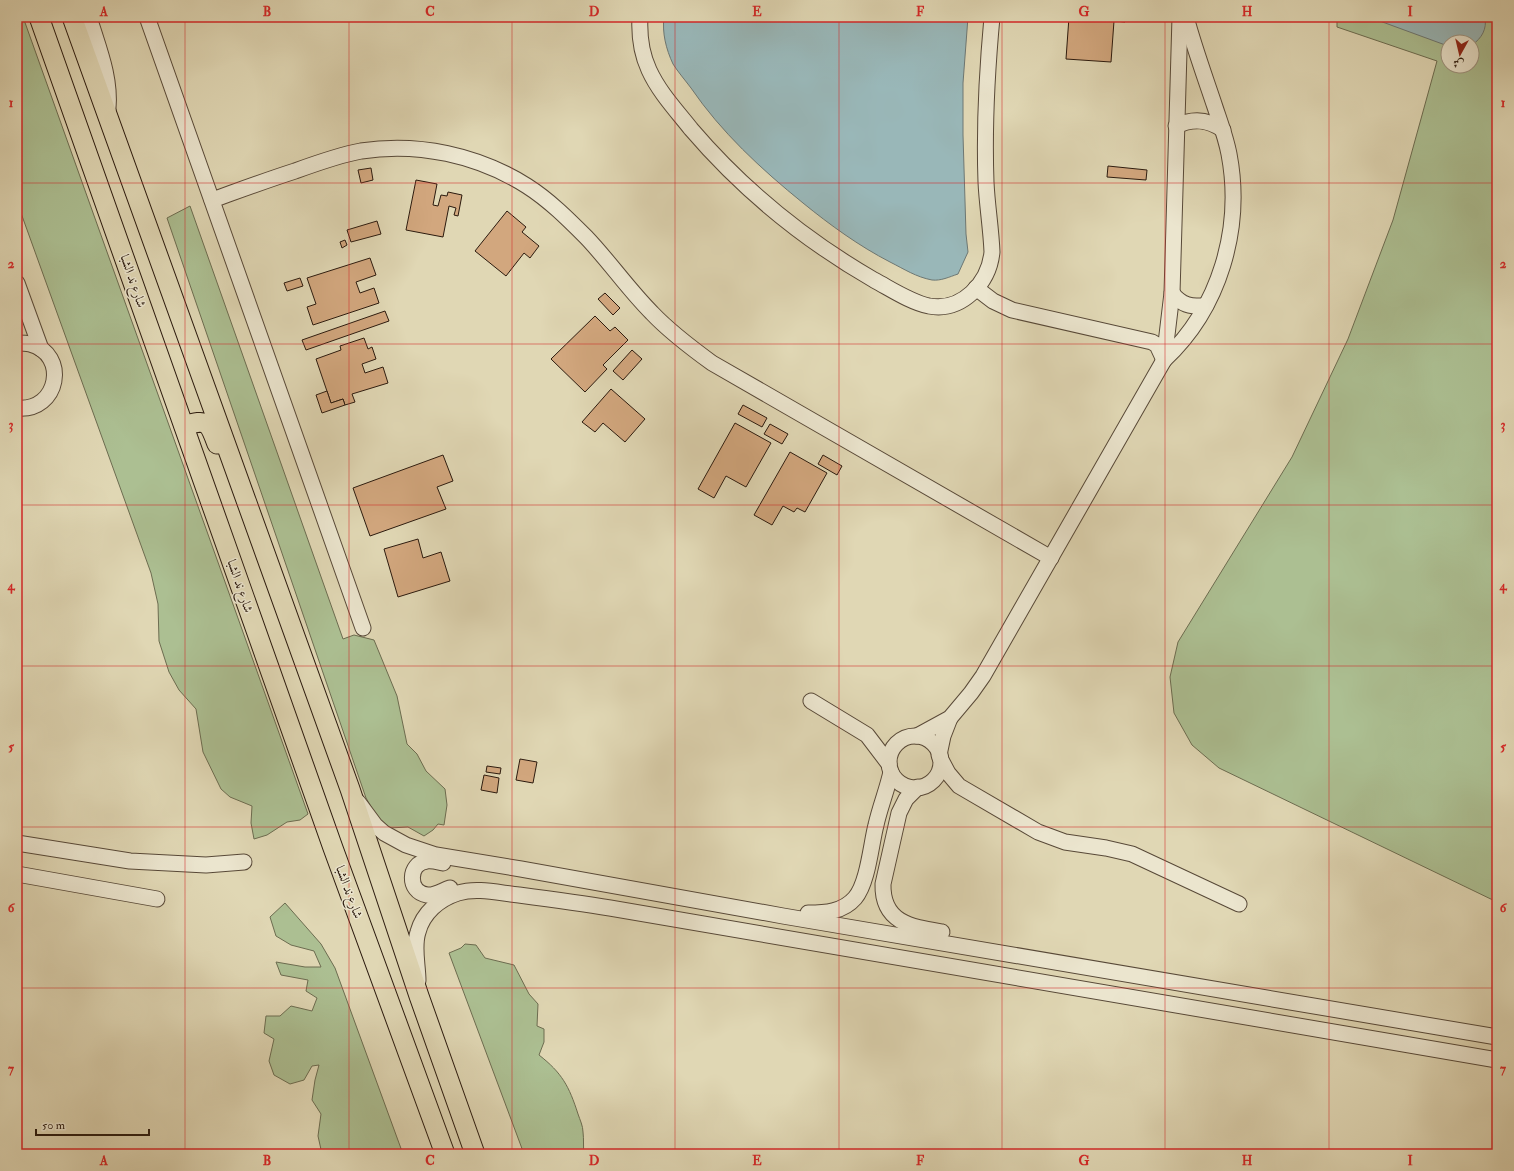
<svg xmlns="http://www.w3.org/2000/svg" width="1514" height="1171" font-family="'IM FELL Double Pica',Amiri,serif">
	<style>
		.green { fill: #acbf92; stroke: #6c6c50; fill-rule: evenodd }
		.water { fill: #99b7b8; stroke: #6d7874 }
		.building { fill: #d2a77e; stroke: #2b1a0e }
		.lines { fill: none; stroke-linecap: round; stroke-linejoin: round }
		.minor-casing { stroke: #584938; stroke-width: 17 }
		.major-casing { stroke: #2b1a0e; stroke-width: 21 }
		.minor { stroke: #ebe5ce; stroke-width: 15 }
		.major { stroke: #e0d7b4; stroke-width: 19 }
		.grid { fill: none; stroke: #d62828; stroke-width: 1; stroke-opacity: 0.55 }
		.labels { text-anchor: middle; dominant-baseline: central; stroke-width: 3; stroke-linejoin: round; paint-order: stroke }
		.street-label { font-size: 13px; fill: #2b1a0e; stroke: #ebe5ce }
		.neatline { fill: none; stroke: #d62828; stroke-width: 1.5 }
		.grid-label { font-size: 13px; text-anchor: middle; font-weight: bold; fill: #d62828 }
	</style>
	<rect width="100%" height="100%" fill="#e0d7b4"/>
	<filter id="stains"><feTurbulence type="fractalNoise" baseFrequency=".005" numOctaves="4"/><feColorMatrix values="0 0 0 0 .2 0 0 0 0 .09 0 0 0 0 .02 0 0 0 .5 -.17"/></filter>
	<radialGradient id="worn" r=".72"><stop offset=".6" stop-color="#630" stop-opacity="0"/><stop offset="1" stop-color="#630" stop-opacity=".3"/></radialGradient>
	<g class="green">
		<polygon points="17,17 23,17 308,814 300,820 287,822 267,835 254,839 251,823 252,806 230,797 221,789 203,752 196,709 179,690 169,672 159,641 158,604 151,573 17,202"/>
		<path d="M1337,17H1497V902L1219,768L1192,745L1174,713L1170,677L1178,642L1292,457L1348,339L1393,220L1437,61L1337,27ZM1448,42H1472V66H1448Z"/>
		<polygon points="190,206 343,639 354,635 374,640 397,696 407,744 417,754 426,771 445,789 447,805 444,825 438,824 433,830 424,836 408,827 389,828 380,822 366,798 167,218"/>
		<polygon points="285,903 321,944 335,968 403,1154 322,1154 318,1136 321,1114 312,1100 315,1080 319,1065 312,1066 304,1080 290,1084 274,1075 269,1061 274,1039 264,1033 266,1016 280,1016 291,1006 312,1011 317,998 306,991 308,980 281,975 276,962 305,967 321,967 314,951 291,945 276,936 270,917"/>
		<path d="M465,944L476,945L485,958L514,965L529,994L538,1004L537,1026L544,1029V1042L539,1055C562,1073 569,1086 578,1114C580,1120 583,1126 583,1132C584,1140 583,1146 584,1154H524L449,953L461,948Z"/>
	</g>
	<g class="water">
		<path d="M664,17H968L963,83V135L966,234L968,252L958,274C949,277 941,281 932,280C916,277 904,269 890,262C859,246 830,225 803,203C761,169 721,132 691,88C685,80 678,72 673,64C666,49 662,33 664,17Z"/>
		<path d="M1373,17H1485C1487,29 1482,38 1472,45V42H1448V46L1377,20Z"/>
	</g>
	<g class="building">
		<polygon points="1069,17 1126,17 1125,22 1114,21 1111,62 1066,59"/>
		<polygon points="1108,166 1147,170 1146,180 1107,177"/>
		<polygon points="371,168 373,180 361,183 358,170"/>
		<polygon points="416,180 437,184 433,205 438,206 441,195 447,196 448,192 462,195 458,216 454,215 456,208 449,206 443,237 406,230"/>
		<polygon points="507,211 526,227 522,232 539,246 530,258 524,253 506,276 475,251"/>
		<polygon points="377,221 381,234 351,242 347,230"/>
		<polygon points="345,240 347,245 342,248 340,242"/>
		<polygon points="370,258 376,275 356,282 360,293 374,288 379,303 313,325 307,307 316,304 307,278"/>
		<polygon points="300,278 303,286 287,291 284,283"/>
		<polygon points="605,293 620,308 613,315 598,299"/>
		<polygon points="385,311 389,321 306,350 302,340"/>
		<polygon points="595,316 610,331 615,327 628,340 603,365 607,369 585,392 551,359"/>
		<polygon points="364,338 368,349 372,347 376,359 362,364 365,373 383,367 388,383 352,394 355,402 345,405 343,399 331,403 316,359 341,350 340,346"/>
		<polygon points="632,350 642,359 623,380 613,371"/>
		<polygon points="611,389 645,419 625,442 603,423 595,432 582,422"/>
		<polygon points="327,391 331,403 343,399 345,405 322,413 316,395"/>
		<polygon points="743,405 767,418 762,427 738,414"/>
		<polygon points="735,423 771,443 746,487 726,476 714,498 698,489"/>
		<polygon points="770,424 788,434 782,444 764,434"/>
		<polygon points="790,452 827,473 805,512 797,508 794,512 783,506 772,525 754,515"/>
		<polygon points="443,455 453,481 437,487 446,509 370,536 353,488"/>
		<polygon points="823,455 842,466 837,475 818,464"/>
		<polygon points="418,539 423,558 441,552 450,581 398,597 384,549"/>
		<polygon points="520,759 537,762 533,783 516,780"/>
		<polygon points="487,766 501,768 500,774 486,772"/>
		<polygon points="484,775 499,778 497,793 481,790"/>
	</g>
	<g class="lines">
		<g class="minor-casing">
			<g id="minor">
				<path d="M89,17C98,47 111,77 108,109"/>
				<polyline points="147,17 363,628"/>
				<path d="M640,17C639,35 641,53 649,70C659,92 676,110 691,129C744,191 803,239 874,280C891,289 910,302 929,306C962,312 989,283 992,252C991,228 987,205 986,182C984,127 987,71 992,17"/>
				<path d="M1176,126C1193,118 1208,119 1223,130"/>
				<path d="M212,200C240,190 267,180 295,171C317,163 339,155 361,151C418,142 478,155 527,186C549,200 568,219 586,237C609,261 628,289 652,313C670,332 690,347 712,363L1051,558"/>
				<polyline points="17,283 41,349"/>
				<polyline points="976,288 993,301 1012,310 1152,342 1157,345 1164,360"/>
				<path d="M1172,293C1181,305 1192,308 1206,305"/>
				<path d="M17,343C21,343 26,343 30,344C69,354 59,412 17,408"/>
				<polyline points="1164,360 1172,293 1180,17"/>
				<polyline points="811,701 867,735 889,764"/>
				<path d="M917,736L950,718L971,693L983,676L1164,360C1220,308 1243,228 1229,154C1226,138 1220,122 1215,107C1205,77 1194,47 1186,17"/>
				<circle cx="915" cy="762" r="26"/>
				<polyline points="939,755 943,736 950,718"/>
				<polyline points="940,758 948,773 959,786 1038,832 1065,842 1106,848 1132,854 1239,904"/>
				<path d="M918,787L906,799L899,813L883,884C882,923 912,927 942,932"/>
				<polyline points="358,802 375,825 384,833 406,845 436,855 521,869 783,916 1497,1037"/>
				<polyline points="17,843 130,861 206,865 244,862"/>
				<path d="M443,863C438,862 432,860 427,861C408,863 407,892 427,895C435,896 443,890 450,888"/>
				<polyline points="17,874 157,899"/>
				<path d="M808,913C825,913 843,912 855,898C868,883 871,844 876,825C880,807 887,790 891,772"/>
				<path d="M418,981C418,965 413,947 418,932C423,913 439,899 458,893C477,887 499,893 519,895C549,899 579,903 610,908L1497,1060"/>
			</g>
		</g>
		<g class="major-casing">
			<g id="major">
				<polyline points="39,17 333,848 445,1154"/>
				<polyline points="72,17 350,789 419,996 475,1154"/>
				<path d="M184,426C208,418 209,423 217,444"/>
			</g>
		</g>
		<use href="#minor" class="minor"/>
		<use href="#major" class="major"/>
	</g>
	<path class="grid" d="M185,17V1154M349,17V1154M512,17V1154M675,17V1154M839,17V1154M1002,17V1154M1165,17V1154M1329,17V1154M17,183H1497M17,344H1497M17,505H1497M17,666H1497M17,827H1497M17,988H1497"/>
	<g class="labels">
		<g class="street-label">
			<text transform="translate(133 281) rotate(71)">شارع ند الشبا</text>
			<text transform="translate(240 586) rotate(71)">شارع ند الشبا</text>
			<text transform="translate(349 892) rotate(70)">شارع ند الشبا</text>
		</g>
	</g>
	<rect width="1514" height="1171" fill="none" stroke="#e0d7b4" stroke-width="44"/>
	<g transform="translate(1460 54) rotate(188)"><circle r="19" fill="#ebe5ce" stroke="#9e9481"/>
	<path d="M0-3L7 15L0 10L-7 15Z" fill="#8f2418"/>
	<text y="-6" font-size="11" font-weight="bold" text-anchor="middle" fill="#2b1a0e">ش</text>
	</g>
	<path d="M36 1129v6h113v-6" fill="none" stroke="#2b1a0e" stroke-width="2"/>
	<text x="42" y="1129" font-size="12" fill="#2b1a0e" stroke="#ebe5ce" stroke-width="3" paint-order="stroke">50 m</text>
	<rect x="22" y="22" width="1470" height="1127" class="neatline"/>
	<g class="grid-label">
		<text x="104" y="16">A</text>
		<text x="267" y="16">B</text>
		<text x="430" y="16">C</text>
		<text x="594" y="16">D</text>
		<text x="757" y="16">E</text>
		<text x="920" y="16">F</text>
		<text x="1084" y="16">G</text>
		<text x="1247" y="16">H</text>
		<text x="1410" y="16">I</text>
		<text x="11" y="107">1</text>
		<text x="1503" y="107">1</text>
		<text x="11" y="268">2</text>
		<text x="1503" y="268">2</text>
		<text x="11" y="429">3</text>
		<text x="1503" y="429">3</text>
		<text x="11" y="590">4</text>
		<text x="1503" y="590">4</text>
		<text x="11" y="751">5</text>
		<text x="1503" y="751">5</text>
		<text x="11" y="912">6</text>
		<text x="1503" y="912">6</text>
		<text x="11" y="1073">7</text>
		<text x="1503" y="1073">7</text>
		<text x="104" y="1165">A</text>
		<text x="267" y="1165">B</text>
		<text x="430" y="1165">C</text>
		<text x="594" y="1165">D</text>
		<text x="757" y="1165">E</text>
		<text x="920" y="1165">F</text>
		<text x="1084" y="1165">G</text>
		<text x="1247" y="1165">H</text>
		<text x="1410" y="1165">I</text>
	</g>
	<rect width="100%" height="100%" filter="url(#stains)"/>
	<rect width="100%" height="100%" fill="url(#worn)"/>
</svg>
